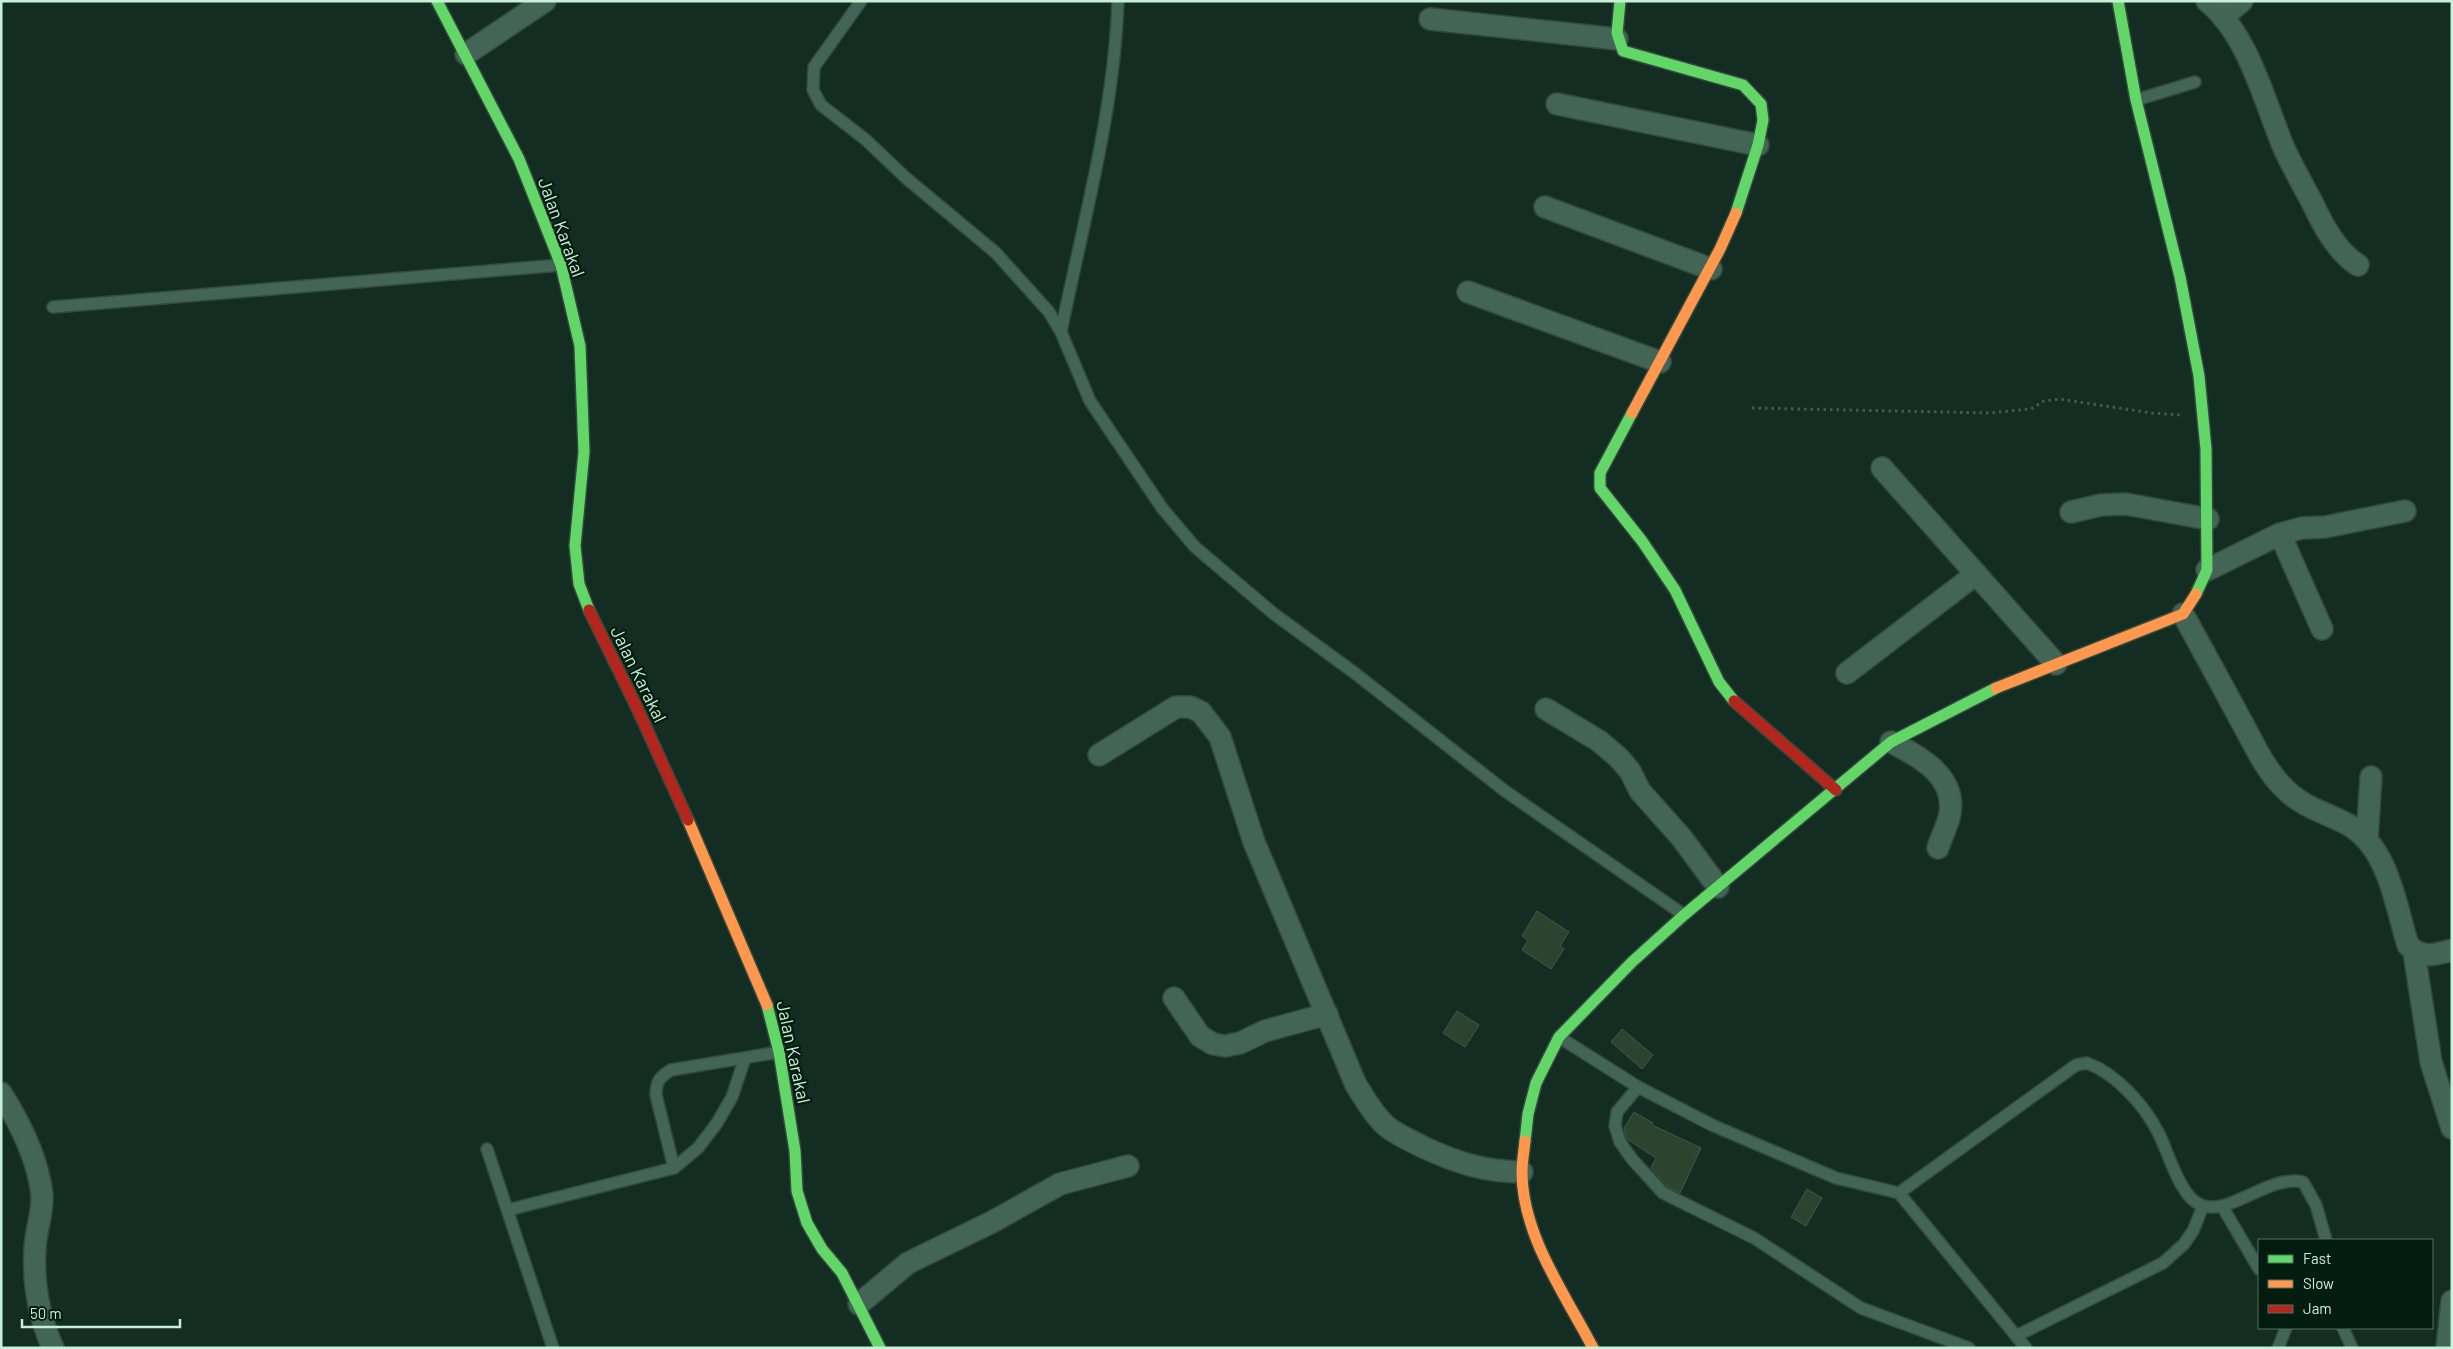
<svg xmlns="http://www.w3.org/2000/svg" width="2453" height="1349" font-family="Barlow,sans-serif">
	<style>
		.building { fill: #2c4330; stroke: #425847 }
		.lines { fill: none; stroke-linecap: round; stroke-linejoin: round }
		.lane-casing { stroke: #34493e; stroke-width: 14 }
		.street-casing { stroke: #34493e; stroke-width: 24 }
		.fast-casing { stroke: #34493e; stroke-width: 14 }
		.slow-casing { stroke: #34493e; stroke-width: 14 }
		.jam-casing { stroke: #34493e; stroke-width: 14 }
		.path { stroke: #405c4f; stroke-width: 3; stroke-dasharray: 2.5 4; stroke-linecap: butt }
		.lane { stroke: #436556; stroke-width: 11 }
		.street { stroke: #436556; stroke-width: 21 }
		.fast { stroke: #63d668; stroke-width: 11 }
		.slow { stroke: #ff974d; stroke-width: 11 }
		.jam { stroke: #b3261e; stroke-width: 11 }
		.labels { text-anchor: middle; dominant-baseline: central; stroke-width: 4.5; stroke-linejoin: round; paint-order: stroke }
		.street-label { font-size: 18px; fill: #c7f0d8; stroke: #031c10 }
	</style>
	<rect width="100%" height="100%" fill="#132d22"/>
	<g class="building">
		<polygon points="1537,911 1569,932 1560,946 1564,949 1551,969 1522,950 1528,940 1522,936"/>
		<polygon points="1457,1011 1479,1025 1465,1047 1443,1033"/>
		<polygon points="1622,1029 1653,1055 1642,1069 1611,1042"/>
		<polygon points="1634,1112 1653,1123 1652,1125 1701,1148 1680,1193 1668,1187 1651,1168 1656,1158 1627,1139 1624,1128"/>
		<polygon points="1807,1189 1822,1198 1806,1226 1791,1217"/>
	</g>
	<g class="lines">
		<g class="lane-casing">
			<g id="lane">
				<polyline points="861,1 814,67 813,90 821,105 866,140 906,178 996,253 1049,312 1061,332 1090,401 1162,508 1195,547 1274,614 1356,674 1505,791 1684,915"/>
				<polyline points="2136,100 2195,82"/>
				<polyline points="53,307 561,265"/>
				<path d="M1061,332C1083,222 1114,114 1118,1"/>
				<polyline points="1559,1037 1638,1087 1714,1126 1836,1178 1899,1193 2026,1348"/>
				<polyline points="1638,1087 1617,1112 1615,1126 1620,1142 1632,1159 1663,1193 1754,1238 1861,1308 1969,1348"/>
				<polyline points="487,1149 553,1348"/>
				<path d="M674,1168L656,1095C656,1081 660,1077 671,1070L779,1052"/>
				<path d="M1899,1193L2076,1065L2087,1063C2117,1074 2145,1106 2159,1134C2169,1154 2180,1197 2201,1205C2229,1217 2269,1174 2303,1182L2316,1205L2326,1240"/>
				<polyline points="2222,1206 2259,1269"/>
				<polyline points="508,1210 674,1168 698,1148 717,1123 732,1097 745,1058"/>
				<polyline points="2343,1328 2352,1348"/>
				<polyline points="2016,1336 2163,1263 2184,1244 2193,1231 2203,1206"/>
				<polyline points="2278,1348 2286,1328"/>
			</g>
		</g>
		<g class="street-casing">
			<g id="street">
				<path d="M2207,1C2248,34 2264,100 2283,146C2292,166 2303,185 2313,204C2323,226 2337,252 2358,265"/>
				<polyline points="2223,17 2242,1"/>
				<polyline points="1430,19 1617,39"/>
				<polyline points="466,54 545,1"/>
				<polyline points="1557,104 1758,145"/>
				<polyline points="1545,207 1711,269"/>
				<polyline points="1468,292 1660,362"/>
				<polyline points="1882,468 2056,664"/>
				<polyline points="2071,512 2101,505 2126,504 2208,519"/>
				<polyline points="2280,534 2322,629"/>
				<polyline points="2207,570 2280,534 2302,528 2325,527 2405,511"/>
				<path d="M2183,614C2202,649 2221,683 2239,717C2252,740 2263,766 2281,785C2302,808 2323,811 2349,825C2389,849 2395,904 2408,945C2421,959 2435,955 2452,950"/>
				<polyline points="1847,673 1976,574"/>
				<polyline points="1546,709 1599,741 1619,758 1630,771 1640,791 1681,837 1718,887"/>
				<path d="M1891,742C1921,757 1959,778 1949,818C1946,828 1941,838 1938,848"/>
				<path d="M1099,755L1176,707H1190L1201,712L1220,737L1254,842L1356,1085C1365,1099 1373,1114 1386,1126C1397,1135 1410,1140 1423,1147C1455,1162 1485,1172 1522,1172"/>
				<polyline points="2367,839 2371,777"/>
				<polyline points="2414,952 2431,1062 2452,1128"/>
				<polyline points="1174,998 1200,1036 1213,1044 1225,1046 1240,1043 1265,1031 1327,1014"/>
				<path d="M1,1093C20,1123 38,1159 42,1195C43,1213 36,1229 35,1248C33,1282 39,1317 53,1348"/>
				<polyline points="859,1304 908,1263 992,1222 1060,1184 1128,1166"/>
				<polyline points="2447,1348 2452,1301"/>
			</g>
		</g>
		<g class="fast-casing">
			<g id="fast">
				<polyline points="437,1 519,159 561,265 580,346 584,452 575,546 579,584 589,610"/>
				<polyline points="1620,1 1617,33 1623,51 1743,85 1761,104 1763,120 1758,145 1736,213"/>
				<polyline points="2118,1 2136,100 2180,277 2199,376 2206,449 2207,570 2196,594"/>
				<polyline points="1632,413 1600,473 1600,488 1642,541 1675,590 1719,682 1734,701"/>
				<polyline points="767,1005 779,1052 795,1151 797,1191 807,1223 822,1249 842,1273 880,1348"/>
				<polyline points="1525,1141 1528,1114 1536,1083 1559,1037 1632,962 1684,915 1891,742 1996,688"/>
			</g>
		</g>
		<g class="slow-casing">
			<g id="slow">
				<polyline points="1632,413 1720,249 1736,213"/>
				<polyline points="1996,688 2183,614 2196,594"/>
				<polyline points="688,820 767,1005"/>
				<path d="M1525,1141C1524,1151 1522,1162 1522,1172C1522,1235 1565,1294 1593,1348"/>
			</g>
		</g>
		<g class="jam-casing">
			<g id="jam">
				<polyline points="589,610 638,710 688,820"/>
				<polyline points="1734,701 1836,790"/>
			</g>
		</g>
		<polyline class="path" points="1752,408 1989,413 2031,409 2044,401 2059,399 2152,413 2180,415"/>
		<use href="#lane" class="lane"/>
		<use href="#street" class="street"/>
		<use href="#fast" class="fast"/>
		<use href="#slow" class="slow"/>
		<use href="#jam" class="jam"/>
	</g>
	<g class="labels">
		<g class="street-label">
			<text transform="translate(562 227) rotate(70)">Jalan Karakal</text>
			<text transform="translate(639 674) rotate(64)">Jalan Karakal</text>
			<text transform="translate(794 1052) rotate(78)">Jalan Karakal</text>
		</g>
	</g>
	<rect width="2453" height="1349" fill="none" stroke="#c7f0d8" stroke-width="5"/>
	<rect x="2258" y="1239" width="175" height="90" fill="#031c10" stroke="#517160"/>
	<rect x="2268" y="1255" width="25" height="8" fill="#63d668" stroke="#517160"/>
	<text x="2303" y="1264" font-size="15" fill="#c7f0d8">Fast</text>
	<rect x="2268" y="1280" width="25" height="8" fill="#ff974d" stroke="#517160"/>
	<text x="2303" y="1289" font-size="15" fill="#c7f0d8">Slow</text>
	<rect x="2268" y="1305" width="25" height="8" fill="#b3261e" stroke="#517160"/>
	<text x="2303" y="1314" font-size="15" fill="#c7f0d8">Jam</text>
	<path d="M22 1319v8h158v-8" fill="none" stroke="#c7f0d8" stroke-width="2.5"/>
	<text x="30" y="1319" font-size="15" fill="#c7f0d8" stroke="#031c10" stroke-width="4" paint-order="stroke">50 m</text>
</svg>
